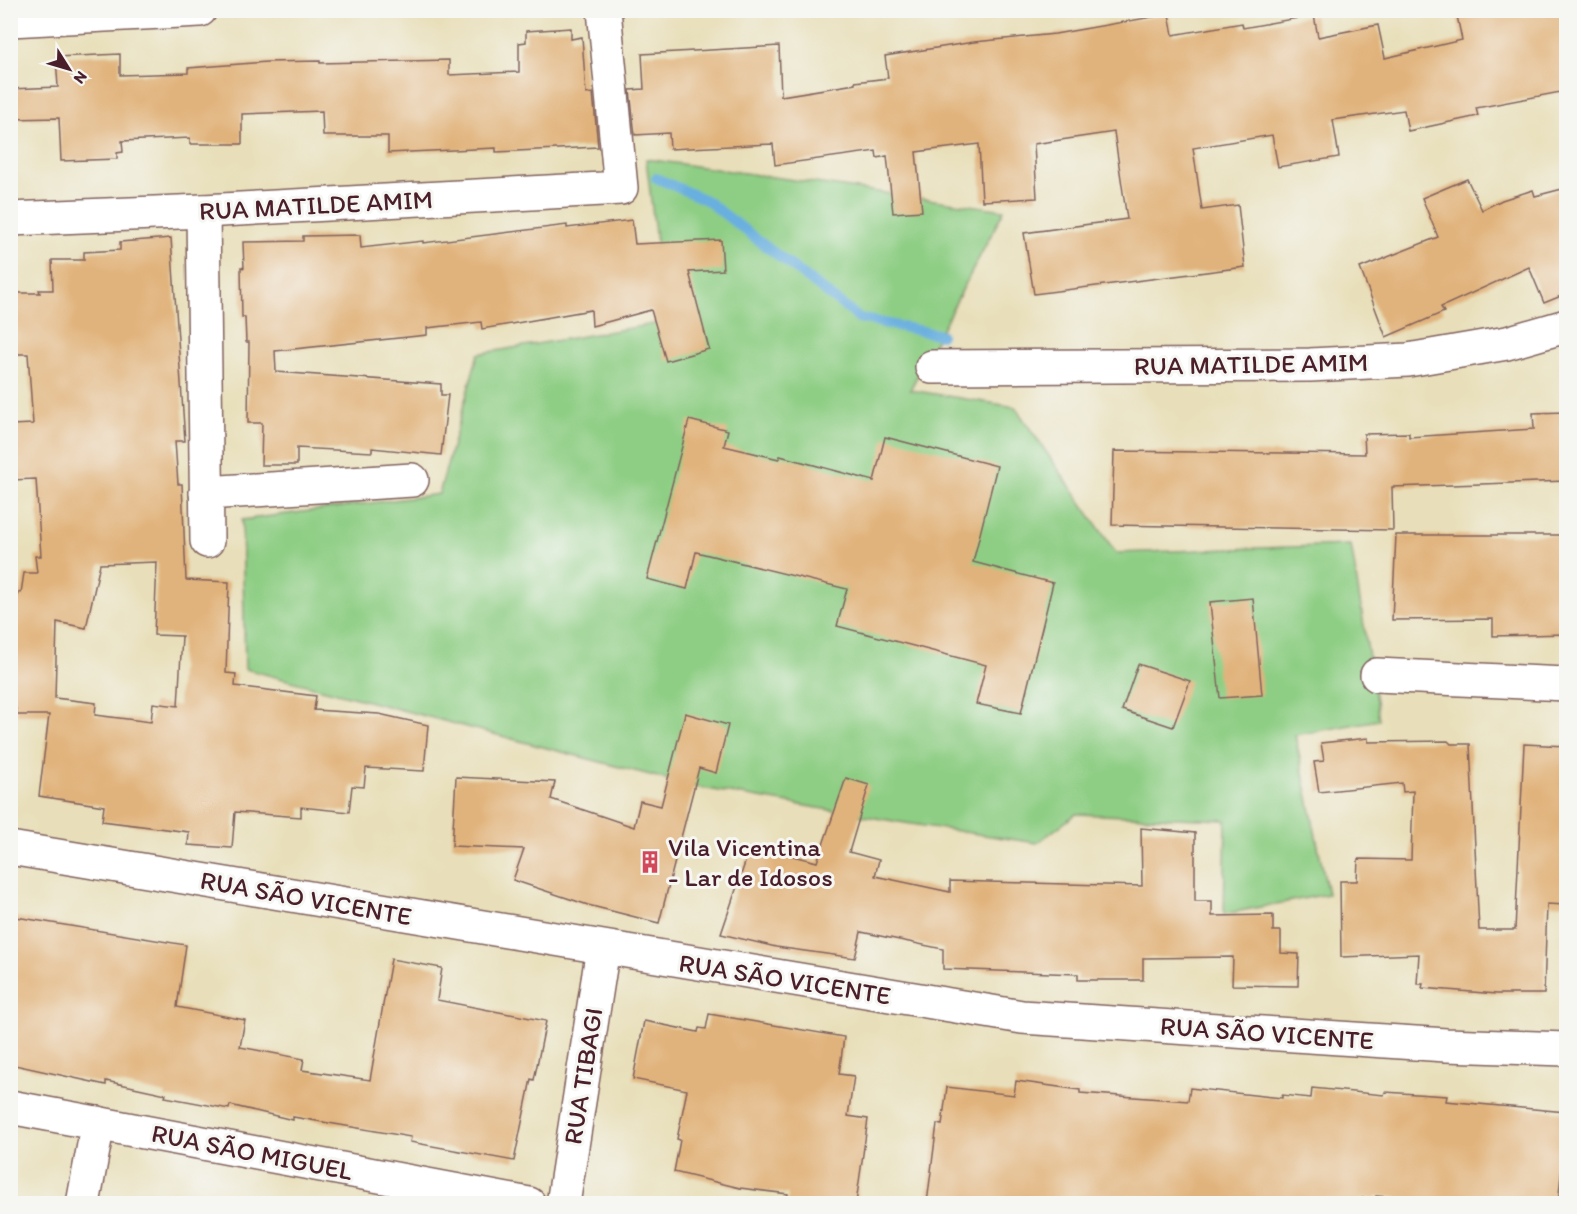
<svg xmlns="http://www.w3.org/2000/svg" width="1577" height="1214" font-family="Itim,sans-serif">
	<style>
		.green { fill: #8ece84; stroke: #6c7658; stroke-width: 1.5 }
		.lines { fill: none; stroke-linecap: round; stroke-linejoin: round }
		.stream { stroke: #69afdf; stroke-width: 10 }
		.building { fill: #e1b37c; fill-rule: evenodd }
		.minor-casing { stroke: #81625d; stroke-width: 36 }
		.minor { stroke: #fff; stroke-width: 33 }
		.labels { text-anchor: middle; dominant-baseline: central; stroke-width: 6; stroke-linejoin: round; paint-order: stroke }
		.street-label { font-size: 26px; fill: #4a1f2b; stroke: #f6f6f2 }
		.poi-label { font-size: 26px; fill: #4a1f2b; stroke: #f6f6f2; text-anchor: start }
	</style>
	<rect width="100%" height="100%" fill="#f6f6f2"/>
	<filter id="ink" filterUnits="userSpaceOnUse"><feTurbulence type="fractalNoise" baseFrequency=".0167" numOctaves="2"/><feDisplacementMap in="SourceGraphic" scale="12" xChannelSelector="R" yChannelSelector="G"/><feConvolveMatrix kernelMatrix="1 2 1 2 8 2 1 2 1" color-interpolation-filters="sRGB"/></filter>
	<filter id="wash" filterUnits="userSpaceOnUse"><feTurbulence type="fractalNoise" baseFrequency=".008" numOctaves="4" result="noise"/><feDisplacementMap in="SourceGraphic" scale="24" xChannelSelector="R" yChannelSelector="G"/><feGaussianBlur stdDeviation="1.35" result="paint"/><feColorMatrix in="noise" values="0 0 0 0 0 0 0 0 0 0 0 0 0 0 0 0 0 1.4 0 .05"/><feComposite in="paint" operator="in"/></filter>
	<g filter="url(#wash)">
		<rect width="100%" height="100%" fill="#e8dfba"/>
		<polygon class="green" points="646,159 1004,210 910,390 1015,407 1116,553 1351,545 1379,720 1295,735 1328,894 1224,914 1226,820 1076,814 1037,843 905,823 696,787 245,669 242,520 439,494 478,354 666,322"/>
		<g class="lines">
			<polyline class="stream" points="656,178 706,200 859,318 941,335"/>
		</g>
		<g id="blocks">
			<g class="building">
				<polygon points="1486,10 1523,10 1524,16 1552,10 1566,10 1566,91 1476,108 1478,116 1408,131 1404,110 1333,120 1339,157 1278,167 1272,135 1193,148 1202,210 1238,205 1245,267 1034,294 1024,233 1127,219 1114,132 1034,144 1037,198 982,201 979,144 916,152 922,211 893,213 887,156 877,158 876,151 775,165 773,144 670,149 669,133 635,135 630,90 644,89 642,54 779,46 781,96 855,84 855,82 888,78 885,56 974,42 1055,34 1169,14 1173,35 1242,23 1243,28 1314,15 1318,37 1378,25 1385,58 1462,40 1457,16"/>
				<polygon points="571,28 571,39 582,37 586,94 593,93 598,147 496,152 496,148 388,153 388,136 323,136 322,111 242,114 242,144 190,144 190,138 122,141 123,152 117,153 117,159 61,161 59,118 10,119 10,89 58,87 56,57 120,54 120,75 188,73 188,68 267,62 320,61 320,63 449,60 449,75 519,72 519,43 526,42 526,31"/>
				<polygon points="1467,179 1482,210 1502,200 1533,190 1535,196 1566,188 1566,294 1544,303 1529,267 1441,307 1444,312 1386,337 1360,268 1438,237 1422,198"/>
				<polygon points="632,220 635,244 721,240 723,270 689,272 709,349 666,361 651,310 592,326 591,310 482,329 481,322 427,328 427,335 275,351 276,372 441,384 441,395 448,395 441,455 372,448 372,452 297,448 297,465 261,465 262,423 248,423 249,342 246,342 245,317 242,317 241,267 244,268 243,242 303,241 303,236 360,235 361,248 423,241 423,243 567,225 567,228"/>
				<path d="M171,238L185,441H175L178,484H182L186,580L229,582L226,673L236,674L235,686L316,696L314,710L379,714L428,725L424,771L366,768L364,787L352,786L349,812L301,807V817L235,812L232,848L188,845L189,832L102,821L104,806L39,796L49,715H17L16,709H10V613L15,614L18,592L21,593L24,573H37L35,556H41L36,479L10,480V425L33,424L28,354H10V293H40L39,290H53L52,260H84V252L120,250V242ZM157,562L154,635L182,636L178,706L153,703L151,722L95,715L96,703L55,698L57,622L86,628L100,564Z"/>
				<polygon points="1566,412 1566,481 1392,487 1393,530 1112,525 1114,451 1365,454 1364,434 1409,433 1409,437 1534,429 1533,413"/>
				<polygon points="689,420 728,430 724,446 779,459 780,456 874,481 885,437 997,466 973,562 1053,583 1021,713 976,704 986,665 837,626 847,589 696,552 687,589 647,579"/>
				<polygon points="1396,535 1566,535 1566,634 1493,636 1493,619 1392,620"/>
				<polygon points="1253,598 1262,695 1220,698 1210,602"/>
				<polygon points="1138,664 1190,681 1173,727 1122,710"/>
				<polygon points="685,713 728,725 716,773 699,768 659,923 588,905 513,880 524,849 452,846 456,777 555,782 551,799 634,827 640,801 661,806"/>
				<polygon points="1368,738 1368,742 1448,741 1451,744 1470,744 1479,930 1515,930 1524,744 1566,746 1566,905 1547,904 1544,994 1497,994 1422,988 1423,984 1417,984 1419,954 1341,957 1340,881 1357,881 1358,859 1411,860 1413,791 1403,792 1402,783 1319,792 1314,762 1324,761 1321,743"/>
				<polygon points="846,778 869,785 849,852 879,860 875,876 950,892 950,881 1142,886 1141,828 1195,833 1195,901 1212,901 1212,916 1273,915 1273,931 1281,931 1281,953 1299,954 1298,986 1232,985 1233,957 1143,958 1143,980 1078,980 1078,974 943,969 943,949 861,932 855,958 776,947 721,934 750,848 761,848 817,862"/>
				<polygon points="10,916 186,945 177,1007 245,1020 240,1047 304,1059 302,1070 370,1080 391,959 442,968 437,1000 546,1021 534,1080 531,1079 514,1161 410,1142 411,1137 293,1117 293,1120 230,1105 229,1109 165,1097 166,1094 106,1081 106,1085 10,1064"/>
				<polygon points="709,1014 844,1037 839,1074 854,1076 848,1116 868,1119 856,1203 787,1203 788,1194 740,1188 674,1172 680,1140 677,1139 687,1090 633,1079 644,1021 698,1032 699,1028 706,1029"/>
				<polygon points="1016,1081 1080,1090 1080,1093 1188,1101 1190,1088 1282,1098 1282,1095 1311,1098 1312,1088 1384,1095 1385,1092 1447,1096 1446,1101 1566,1112 1566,1130 1558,1203 1445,1203 1445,1202 1376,1196 1375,1199 1362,1198 1361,1203 927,1203 937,1124 942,1125 947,1087 1014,1095"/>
			</g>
		</g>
	</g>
	<g filter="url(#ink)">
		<use href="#blocks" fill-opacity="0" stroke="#81625d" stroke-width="1.5"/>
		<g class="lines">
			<g class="minor-casing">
				<g id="minor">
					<polyline points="10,20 200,10"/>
					<polyline points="203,211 207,541"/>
					<polyline points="10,219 203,211 621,188 604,10"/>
					<polyline points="932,367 1310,365 1408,360 1507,343 1566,326"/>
					<polyline points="206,493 412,480"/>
					<polyline points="1377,675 1566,684"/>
					<polyline points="10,848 1022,1017 1446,1045 1566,1049"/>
					<polyline points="10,1107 529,1204"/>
					<polyline points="83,1204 98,1123"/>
					<polyline points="563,1204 603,948"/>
				</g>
			</g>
			<use href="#minor" class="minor"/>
		</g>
	</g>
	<defs>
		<g id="building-bare" transform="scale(1.8)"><path d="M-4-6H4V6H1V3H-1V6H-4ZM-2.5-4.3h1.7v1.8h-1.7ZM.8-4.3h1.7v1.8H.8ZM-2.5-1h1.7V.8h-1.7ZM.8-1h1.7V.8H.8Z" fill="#d1495b" stroke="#f6f6f2" stroke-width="2.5" paint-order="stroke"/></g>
	</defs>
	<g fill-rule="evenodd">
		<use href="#building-bare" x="650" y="862"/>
	</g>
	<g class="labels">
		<g class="street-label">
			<text transform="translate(316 205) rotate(-3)">RUA MATILDE AMIM</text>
			<text transform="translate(1251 364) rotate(-1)">RUA MATILDE AMIM</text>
			<text transform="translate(306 898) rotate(10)">RUA SÃO VICENTE</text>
			<text transform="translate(785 979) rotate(9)">RUA SÃO VICENTE</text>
			<text transform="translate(1267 1033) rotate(4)">RUA SÃO VICENTE</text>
			<text transform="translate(583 1076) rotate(-81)">RUA TIBAGI</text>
			<text transform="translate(252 1152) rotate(11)">RUA SÃO MIGUEL</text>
		</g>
		<g class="poi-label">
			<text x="668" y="847">Vila Vicentina<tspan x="668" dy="30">- Lar de Idosos</tspan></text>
		</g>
	</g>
	<rect width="1577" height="1214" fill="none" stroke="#f6f6f2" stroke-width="36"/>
	<g transform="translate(69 69) rotate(127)" stroke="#f6f6f2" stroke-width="4.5" paint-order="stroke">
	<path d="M0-4.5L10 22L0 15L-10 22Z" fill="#4a1f2b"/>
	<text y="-9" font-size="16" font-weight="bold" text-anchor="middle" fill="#4a1f2b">N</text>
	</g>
</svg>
